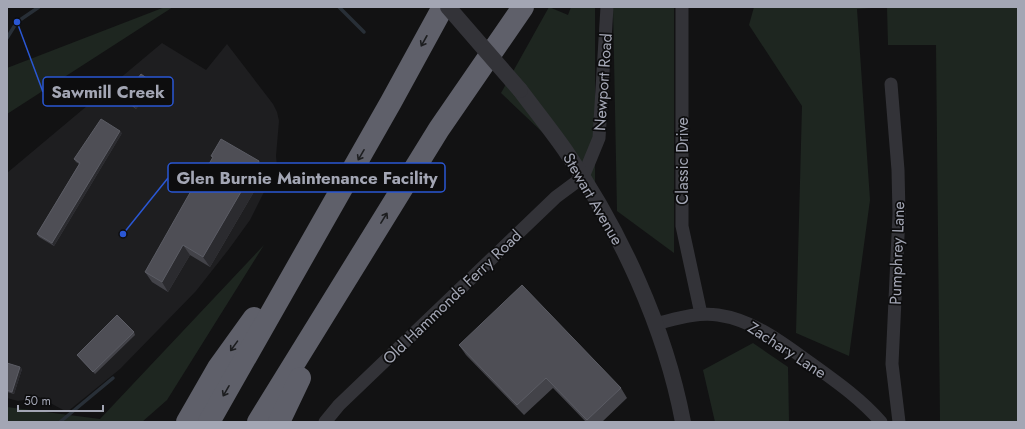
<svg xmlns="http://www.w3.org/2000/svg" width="1025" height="429" font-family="Jost,sans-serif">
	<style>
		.built { fill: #1e1e20 }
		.green { fill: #1e2620 }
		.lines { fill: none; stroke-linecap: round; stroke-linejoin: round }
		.stream { stroke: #282f37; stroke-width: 3.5 }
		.minor { stroke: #333338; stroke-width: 13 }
		.tertiary { stroke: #333338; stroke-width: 16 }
		.motorway { stroke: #5f606a; stroke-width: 22 }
		.tertiary-bridge { stroke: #333338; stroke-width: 16 }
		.wall { fill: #434349 }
		.shaded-wall { fill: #2b2b2f }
		.building { fill: #4e4e55; stroke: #5b5c64 }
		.oneway { stroke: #1d1e20 }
		.labels { text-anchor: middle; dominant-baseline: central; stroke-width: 3.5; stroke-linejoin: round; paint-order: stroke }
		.street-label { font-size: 16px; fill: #a3a6b4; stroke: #0d0d0e }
		.leader { fill: none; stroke: #2a57d4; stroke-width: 1.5 }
		.callout-dot { fill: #2a57d4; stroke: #0d0d0e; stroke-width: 1.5 }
		.callout { fill: #0d0d0e; stroke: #2a57d4; stroke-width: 1.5 }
		.callout-label { font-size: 17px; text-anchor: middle; font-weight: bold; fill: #a3a6b4 }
	</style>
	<rect width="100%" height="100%" fill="#121213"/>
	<polygon class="built" points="162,43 206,70 227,44 273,104 277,112 279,121 276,156 277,166 250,220 229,249 196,291 120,369 67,412 39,397 18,401 7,398 7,173"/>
	<g class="green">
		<polygon points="165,7 173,7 7,114 7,68"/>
		<polygon points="549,7 568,15 571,7 595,7 595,182 501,93"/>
		<polygon points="613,7 674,7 674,253 617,211"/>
		<polygon points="754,7 1018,7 1018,422 940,422 936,45 888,45 887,7 857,9 870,200 849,356 796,333 802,106 749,25"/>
		<polygon points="264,245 167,400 142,422 7,422 7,407 100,419"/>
		<polygon points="753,343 788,367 789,422 715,422 703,370"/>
	</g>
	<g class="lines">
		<g class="stream">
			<polyline points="339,7 364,32"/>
			<polyline points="7,38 17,22 39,7"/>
			<polyline points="60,422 113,378"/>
		</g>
		<g class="minor">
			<polyline points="682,7 682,226 701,314"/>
			<polyline points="891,84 898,170 899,214 892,364 899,422"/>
			<path d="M655,324C676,319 696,312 718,315C753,320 781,342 809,362C834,380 860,398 881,422"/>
			<polyline points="325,422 339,405 556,197 583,177 599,138 607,7"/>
		</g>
		<path class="tertiary" d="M520,90C535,110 551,130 565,150C620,230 665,327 683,422"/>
		<g class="motorway">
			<polyline points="187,422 218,368 254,318"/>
			<polyline points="209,422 391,102 443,7"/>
			<polyline points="258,422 439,129 523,7"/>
			<polyline points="279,422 300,378"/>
		</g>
		<polyline class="tertiary-bridge" points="448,7 520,90"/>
	</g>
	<g class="wall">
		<polygon points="154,85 136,109 124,100 123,98"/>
		<polygon points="122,133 54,246 39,237 37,234 79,164 76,162 74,159"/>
		<polygon points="211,156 259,161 266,171 210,267 190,255 168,292 152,282 145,272 213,158"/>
		<polygon points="134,332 135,335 95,374 77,355"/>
		<polygon points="459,345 621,388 627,398 602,422 586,422 553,388 524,415 466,355"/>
		<polygon points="7,363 22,369 14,394 7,392"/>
	</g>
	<g class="shaded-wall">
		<polygon points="152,82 154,85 136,109 134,106"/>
		<polygon points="120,131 122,133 54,246 52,243"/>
		<polygon points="259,161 266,171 210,267 203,257"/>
		<polygon points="183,245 190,255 168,292 162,282"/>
		<polygon points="20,367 22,369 14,394 12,392"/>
	</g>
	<g class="building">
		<polygon points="141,74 152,82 134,106 123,98"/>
		<polygon points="101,119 120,131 52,243 37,234 80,163 74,159"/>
		<polygon points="221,139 259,161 203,257 183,245 162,282 145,272 200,175 202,176 213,157 211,156"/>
		<polygon points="522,285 621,388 587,420 546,378 517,405 459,345"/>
		<polygon points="117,315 134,332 93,372 77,355"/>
		<polygon points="7,363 20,367 12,392 7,390"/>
	</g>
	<defs><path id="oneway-shaft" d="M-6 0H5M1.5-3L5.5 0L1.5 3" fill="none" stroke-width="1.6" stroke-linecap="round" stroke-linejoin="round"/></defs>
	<g class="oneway">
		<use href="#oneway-shaft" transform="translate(424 41) rotate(119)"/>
		<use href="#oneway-shaft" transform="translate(361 155) rotate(120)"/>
		<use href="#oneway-shaft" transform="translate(384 218) rotate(-58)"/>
		<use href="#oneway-shaft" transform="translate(234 346) rotate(126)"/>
		<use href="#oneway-shaft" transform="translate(226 391) rotate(120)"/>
	</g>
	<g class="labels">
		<g class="street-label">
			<text transform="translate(603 82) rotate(-86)">Newport Road</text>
			<text transform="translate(682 161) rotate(-90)">Classic Drive</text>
			<text transform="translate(593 199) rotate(60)">Stewart Avenue</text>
			<text transform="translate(897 253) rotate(-88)">Pumphrey Lane</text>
			<text transform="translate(452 297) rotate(-44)">Old Hammonds Ferry Road</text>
			<text transform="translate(787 350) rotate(33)">Zachary Lane</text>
		</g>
	</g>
	<path class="leader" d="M17 22L43 92M123 234L168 178"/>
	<g class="callout-dot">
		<circle cx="17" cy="22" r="4"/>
		<circle cx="123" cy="234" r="4"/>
	</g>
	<g class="callout">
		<rect x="43" y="77" width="130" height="29" rx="4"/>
		<rect x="168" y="163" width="277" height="29" rx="4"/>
	</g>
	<g class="callout-label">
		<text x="108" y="98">Sawmill Creek</text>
		<text x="307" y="184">Glen Burnie Maintenance Facility</text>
	</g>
	<rect width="1025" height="429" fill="none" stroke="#a3a6b4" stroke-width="16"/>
	<path d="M18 405v6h85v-6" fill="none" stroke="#a3a6b4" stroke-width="2"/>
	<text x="24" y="405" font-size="12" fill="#a3a6b4" stroke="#0d0d0e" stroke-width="3" paint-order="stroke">50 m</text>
</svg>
